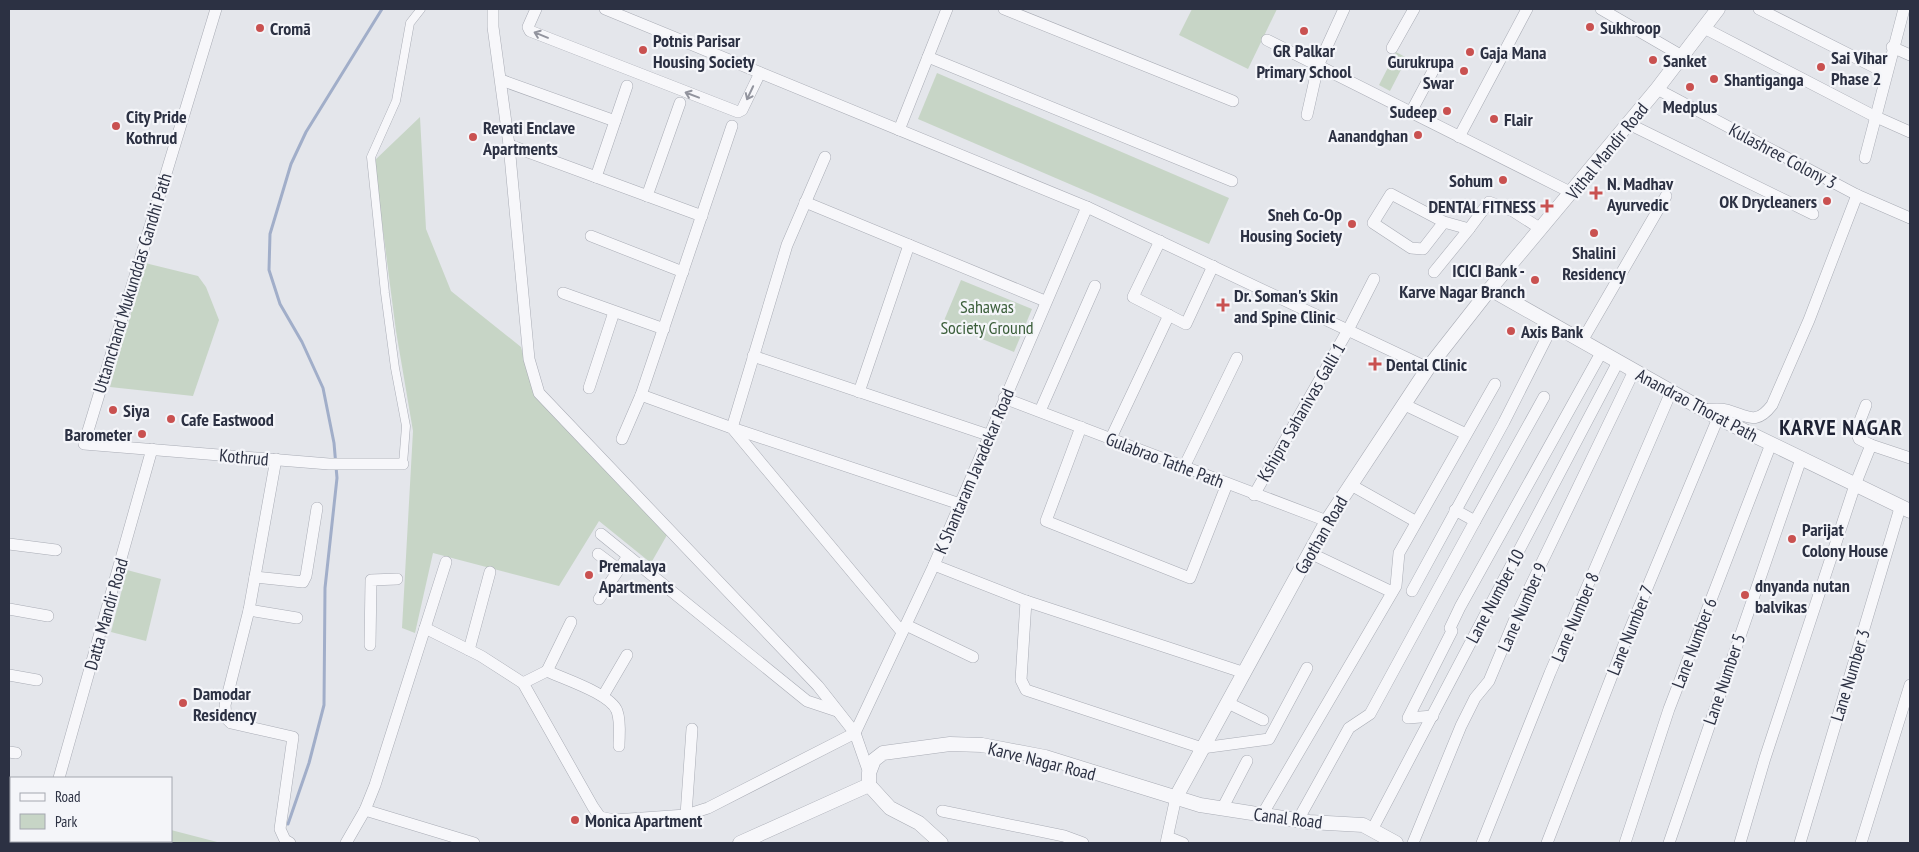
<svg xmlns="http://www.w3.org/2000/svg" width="1919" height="852" font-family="'PT Sans Narrow',sans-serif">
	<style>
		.green { fill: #c7d5c6 }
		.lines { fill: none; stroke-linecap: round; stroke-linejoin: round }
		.stream { stroke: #a1aec9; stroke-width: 3 }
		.pedestrian-casing { stroke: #a9acb5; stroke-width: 9 }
		.minor-casing { stroke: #a9acb5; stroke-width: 12 }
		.tertiary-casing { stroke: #a9acb5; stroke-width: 15 }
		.pedestrian { stroke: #f7f7fa; stroke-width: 8 }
		.minor { stroke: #f7f7fa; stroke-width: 11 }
		.tertiary { stroke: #f7f7fa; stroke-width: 14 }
		.oneway { stroke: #92949e }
		.poi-dot { fill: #c95150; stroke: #f4f5f9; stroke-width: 2 }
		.labels { text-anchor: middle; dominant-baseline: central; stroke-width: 4.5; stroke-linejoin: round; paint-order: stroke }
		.poi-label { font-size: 18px; font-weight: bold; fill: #2c3143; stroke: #f4f5f9; text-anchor: start }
		.street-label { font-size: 18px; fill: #2c3143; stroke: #f4f5f9 }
		.park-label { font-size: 18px; fill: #3b5e3a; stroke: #f4f5f9 }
		.district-label { font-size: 22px; font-weight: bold; letter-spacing: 1px; fill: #1e2234; stroke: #f4f5f9 }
	</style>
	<rect width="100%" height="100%" fill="#e4e6eb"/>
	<g class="green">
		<polygon points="1192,9 1277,9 1248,69 1179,35"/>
		<polygon points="1396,52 1407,58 1390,91 1379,85"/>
		<polygon points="937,73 1229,198 1209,244 918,119"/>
		<polygon points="420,117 426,229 451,291 521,347 535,397 667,535 651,563 599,521 559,586 433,553 415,633 402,628 413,431 396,331 374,161"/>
		<polygon points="145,263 198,276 206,287 219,320 193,396 110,387"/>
		<polygon points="961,280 1032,309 1014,352 943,323"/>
		<polygon points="127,570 161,579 146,641 111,632"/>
		<polygon points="171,830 221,843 81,843 82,841 171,841"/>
	</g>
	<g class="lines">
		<polyline class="stream" points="288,824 309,763 324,705 325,588 337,478 334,443 323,388 302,342 280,304 269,270 270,234 291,164 306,132 382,9"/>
		<g class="pedestrian-casing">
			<polyline id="pedestrian" points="403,464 406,426 395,368 385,293 371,157 396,101 410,23 421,9"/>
		</g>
		<g class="minor-casing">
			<g id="minor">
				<polyline points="216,9 84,444 329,464 403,464"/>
				<polyline points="493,9 493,27 509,145 529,359 539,393 818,686 855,733 869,773"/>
				<polyline points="536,9 528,27 530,31 738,112 742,110 760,73"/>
				<polyline points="605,9 1087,207 1428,368"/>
				<polyline points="1004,9 1233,101"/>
				<polyline points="1601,9 1682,56"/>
				<polyline points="1759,9 1886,73"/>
				<polyline points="1704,28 1874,116 1910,132"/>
				<polyline points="1267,40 1572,193"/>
				<polyline points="1892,47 1910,55"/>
				<polyline points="1392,48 1414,9"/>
				<polyline points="928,57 1232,181"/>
				<polyline points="501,80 615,121"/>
				<polyline points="1657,89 1857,195 1910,218"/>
				<polyline points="1411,112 1435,67"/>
				<polyline points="1307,115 1318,66 1344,9"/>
				<polyline points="1629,124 1813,214"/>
				<polyline points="899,130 947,9"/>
				<polyline points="1459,137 1527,9"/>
				<polyline points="509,145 702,216"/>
				<polyline points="825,157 787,245 732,428 960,504"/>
				<polyline points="1865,158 1904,9"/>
				<polyline points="596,177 627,86"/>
				<polyline points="647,196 680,103"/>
				<polyline points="805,202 1045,301"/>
				<polyline points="1444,222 1391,194 1373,223 1411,248 1423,249 1444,222 1469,229 1489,202 1513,211 1541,229"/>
				<polyline points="591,236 683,272"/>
				<polyline points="1160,241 1133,297 1186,324 1213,266"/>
				<polyline points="1434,272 1469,229"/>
				<polyline points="563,293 664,329"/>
				<polyline points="1582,341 1666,196"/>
				<polyline points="753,356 988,435"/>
				<polyline points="589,388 614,312"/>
				<polyline points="859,392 909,245"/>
				<polyline points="641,395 732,428 902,632"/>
				<polyline points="1004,398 1327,521"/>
				<polyline points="1403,404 1466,434"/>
				<path d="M1703,410C1711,409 1719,408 1727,410C1748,416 1756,426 1772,405L1809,320L1857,195"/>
				<polyline points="1040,411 1095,286"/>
				<polyline points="1081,427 1046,521 1190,578 1227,484"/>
				<polyline points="1111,438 1169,315"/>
				<polyline points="622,439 641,395 732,126"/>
				<polyline points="1871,445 1910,458"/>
				<polyline points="276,459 249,610 225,705 226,718 231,723 293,737 280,829 285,840 290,843"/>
				<polyline points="1184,467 1237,358"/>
				<polyline points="1351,485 1415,521"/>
				<polyline points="1254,495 1348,330 1374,279"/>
				<polyline points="1475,521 1544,397"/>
				<polyline points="601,534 807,701 837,711"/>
				<polyline points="9,544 56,550"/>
				<polyline points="1310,553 1392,592"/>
				<polyline points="598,554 618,569"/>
				<polyline points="934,565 1026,601 1245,673"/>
				<polyline points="255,577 303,582 306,576 317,508"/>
				<polyline points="1412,591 1504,422 1553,325"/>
				<polyline points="599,599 628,556"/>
				<polyline points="1026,601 1021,680 1026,690 1202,748 1269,739 1307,668"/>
				<polyline points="9,609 48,616"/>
				<polyline points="249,610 297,618"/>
				<polyline points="906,625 973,657"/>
				<polyline points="425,628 481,656 523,683 593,807 600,817 614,820 686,815 708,808 855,733 934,565 1087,207"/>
				<polyline points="370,645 371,580 397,579"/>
				<polyline points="469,650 490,572"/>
				<polyline points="547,671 571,622"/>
				<polyline points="9,675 37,680"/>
				<path d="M523,683L547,671C564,679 611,694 617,711C621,722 619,735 619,746"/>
				<polyline points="603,696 627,655"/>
				<polyline points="1228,703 1263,720"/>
				<polyline points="1433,716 1408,718 1452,631 1450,628 1460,607 1601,353"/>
				<polyline points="9,752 16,753"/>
				<polyline points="59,778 152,449"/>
				<polyline points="1222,809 1247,761"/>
				<polyline points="365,810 474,843"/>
				<polyline points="942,811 1064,836 1083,843"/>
				<polyline points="686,815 692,729"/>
				<polyline points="1262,815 1396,586 1399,553 1495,384"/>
				<polyline points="1298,820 1349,728 1370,714 1475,521 1455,510"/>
				<polyline points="1372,830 1618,362"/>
				<polyline points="1168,837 1183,843"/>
				<polyline points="41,843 42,841"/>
				<polyline points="346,843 365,810 375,785 446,562"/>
				<polyline points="1166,843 1176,797"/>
				<polyline points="1413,843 1461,726 1475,698 1489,681 1517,614 1634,371"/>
				<polyline points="1482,843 1550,673 1671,392"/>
				<polyline points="1547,843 1630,629 1718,418"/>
				<polyline points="1625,843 1669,709 1771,444"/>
				<polyline points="1669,843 1801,459"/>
				<polyline points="1740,843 1765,758 1855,485 1871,445 1859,439 1856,431 1866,405"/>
				<polyline points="1800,843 1900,508"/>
				<polyline points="1861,843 1910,685"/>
			</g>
		</g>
		<g class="tertiary-casing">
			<g id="tertiary">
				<polyline points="1490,289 1718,418 1910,511"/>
				<polyline points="869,785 869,773 874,760 883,753 950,744 982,745 1045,757 1200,805 1309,822 1363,825 1396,843"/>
				<polyline points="869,785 890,808 919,823 941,843"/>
				<polyline points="1176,797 1327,521 1428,368 1490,289 1657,89 1718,9"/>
				<polyline points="740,843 869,785"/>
			</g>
		</g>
		<use href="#pedestrian" class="pedestrian"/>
		<use href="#minor" class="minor"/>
		<use href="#tertiary" class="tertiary"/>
	</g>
	<defs><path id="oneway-shaft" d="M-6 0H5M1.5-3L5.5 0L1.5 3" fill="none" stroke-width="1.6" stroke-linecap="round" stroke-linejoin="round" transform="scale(1.25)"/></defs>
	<g class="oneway">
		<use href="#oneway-shaft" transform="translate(541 35) rotate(-158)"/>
		<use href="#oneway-shaft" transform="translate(750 93) rotate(115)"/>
		<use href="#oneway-shaft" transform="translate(692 95) rotate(-159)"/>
	</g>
	<g class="poi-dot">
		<circle cx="1590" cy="27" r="5"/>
		<circle cx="260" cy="28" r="5"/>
		<circle cx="1304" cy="31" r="5"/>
		<circle cx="643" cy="50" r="5"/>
		<circle cx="1470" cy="52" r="5"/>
		<circle cx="1653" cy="60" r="5"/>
		<circle cx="1821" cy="67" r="5"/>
		<circle cx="1464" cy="71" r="5"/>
		<circle cx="1714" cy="79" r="5"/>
		<circle cx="1690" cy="87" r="5"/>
		<circle cx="1447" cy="111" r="5"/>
		<circle cx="1494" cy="119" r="5"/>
		<circle cx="116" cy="126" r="5"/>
		<circle cx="1418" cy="135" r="5"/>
		<circle cx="473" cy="137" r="5"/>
		<circle cx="1503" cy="180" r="5"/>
		<path d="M1593.5 185.5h5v5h5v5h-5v5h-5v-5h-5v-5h5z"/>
		<circle cx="1827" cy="201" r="5"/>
		<path d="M1544.5 198.5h5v5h5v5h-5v5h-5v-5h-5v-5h5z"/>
		<circle cx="1352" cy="224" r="5"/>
		<circle cx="1594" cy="233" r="5"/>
		<circle cx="1535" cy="280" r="5"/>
		<path d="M1220.5 297.5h5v5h5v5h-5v5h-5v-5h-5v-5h5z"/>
		<circle cx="1511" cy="331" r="5"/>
		<path d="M1372.5 356.5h5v5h5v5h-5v5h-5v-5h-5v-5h5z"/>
		<circle cx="113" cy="410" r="5"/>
		<circle cx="171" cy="419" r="5"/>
		<circle cx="142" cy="434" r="5"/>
		<circle cx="1792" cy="539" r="5"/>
		<circle cx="589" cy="575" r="5"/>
		<circle cx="1745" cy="595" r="5"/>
		<circle cx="183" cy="703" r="5"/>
		<circle cx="575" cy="820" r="5"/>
	</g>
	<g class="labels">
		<g class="poi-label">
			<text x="1600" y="27">Sukhroop</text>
			<text x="270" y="28">Cromā</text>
			<text x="653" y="40">Potnis Parisar<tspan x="653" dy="21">Housing Society</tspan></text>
			<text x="1304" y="50" text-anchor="middle">GR Palkar<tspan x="1304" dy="21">Primary School</tspan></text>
			<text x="1480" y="52">Gaja Mana</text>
			<text x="1831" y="57">Sai Vihar<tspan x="1831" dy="21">Phase 2</tspan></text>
			<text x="1663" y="60">Sanket</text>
			<text x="1454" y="61" text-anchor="end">Gurukrupa<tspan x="1454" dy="21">Swar</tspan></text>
			<text x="1724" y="79">Shantiganga</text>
			<text x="1690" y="106" text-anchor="middle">Medplus</text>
			<text x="1437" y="111" text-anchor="end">Sudeep</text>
			<text x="126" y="116">City Pride<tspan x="126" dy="21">Kothrud</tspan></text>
			<text x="1504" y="119">Flair</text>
			<text x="483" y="127">Revati Enclave<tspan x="483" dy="21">Apartments</tspan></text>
			<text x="1408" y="135" text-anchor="end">Aanandghan</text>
			<text x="1493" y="180" text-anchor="end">Sohum</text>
			<text x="1607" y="183">N. Madhav<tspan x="1607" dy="21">Ayurvedic</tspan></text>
			<text x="1817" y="201" text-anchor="end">OK Drycleaners</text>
			<text x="1536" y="206" text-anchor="end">DENTAL FITNESS</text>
			<text x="1342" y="214" text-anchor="end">Sneh Co-Op<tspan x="1342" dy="21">Housing Society</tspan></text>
			<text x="1594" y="252" text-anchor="middle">Shalini<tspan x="1594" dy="21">Residency</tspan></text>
			<text x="1525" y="270" text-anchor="end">ICICI Bank -<tspan x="1525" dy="21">Karve Nagar Branch</tspan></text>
			<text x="1234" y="295">Dr. Soman's Skin<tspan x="1234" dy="21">and Spine Clinic</tspan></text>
			<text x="1521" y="331">Axis Bank</text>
			<text x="1386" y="364">Dental Clinic</text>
			<text x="123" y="410">Siya</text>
			<text x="181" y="419">Cafe Eastwood</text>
			<text x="132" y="434" text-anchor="end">Barometer</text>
			<text x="1802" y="529">Parijat<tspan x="1802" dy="21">Colony House</tspan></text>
			<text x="599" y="565">Premalaya<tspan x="599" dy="21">Apartments</tspan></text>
			<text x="1755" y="585">dnyanda nutan<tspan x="1755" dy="21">balvikas</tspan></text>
			<text x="193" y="693">Damodar<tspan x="193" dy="21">Residency</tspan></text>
			<text x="585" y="820">Monica Apartment</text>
		</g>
		<g class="street-label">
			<text transform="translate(1607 151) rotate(-51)">Vithal Mandir Road</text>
			<text transform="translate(1783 156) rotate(28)">Kulashree Colony 3</text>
			<text transform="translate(132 283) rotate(-73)">Uttamchand Mukunddas Gandhi Path</text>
			<text transform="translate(1697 405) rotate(28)">Anandrao Thorat Path</text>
			<text transform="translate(1301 412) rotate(-60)">Kshipra Sahanivas Galli 1</text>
			<text transform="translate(244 457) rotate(5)">Kothrud</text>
			<text transform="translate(1165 460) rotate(21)">Gulabrao Tathe Path</text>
			<text transform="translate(974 471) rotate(-67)">K Shantaram Javadekar Road</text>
			<text transform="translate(1321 535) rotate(-60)">Gaothan Road</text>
			<text transform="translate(1495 596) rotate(-62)">Lane Number 10</text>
			<text transform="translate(1522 607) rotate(-66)">Lane Number 9</text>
			<text transform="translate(106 614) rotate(-74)">Datta Mandir Road</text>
			<text transform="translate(1575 617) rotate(-67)">Lane Number 8</text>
			<text transform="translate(1630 630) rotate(-68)">Lane Number 7</text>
			<text transform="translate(1694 643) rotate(-69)">Lane Number 6</text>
			<text transform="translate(1850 675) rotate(-73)">Lane Number 3</text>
			<text transform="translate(1724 679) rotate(-71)">Lane Number 5</text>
			<text transform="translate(1042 761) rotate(14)">Karve Nagar Road</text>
			<text transform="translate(1288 818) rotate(7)">Canal Road</text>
		</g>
		<g class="park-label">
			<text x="987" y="306">Sahawas<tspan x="987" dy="21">Society Ground</tspan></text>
		</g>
		<g class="district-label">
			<text x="1841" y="427">KARVE NAGAR</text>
		</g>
	</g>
	<rect width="1919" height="852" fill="none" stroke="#2c3143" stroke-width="20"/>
	<rect x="10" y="777" width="162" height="65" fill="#f4f5f9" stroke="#a4a7b0"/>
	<rect x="20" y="793" width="25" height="8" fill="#f7f7fa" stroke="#a4a7b0"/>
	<text x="55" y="802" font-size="15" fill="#2c3143">Road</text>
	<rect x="20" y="814" width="25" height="15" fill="#c7d5c6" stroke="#a4a7b0"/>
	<text x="55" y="827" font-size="15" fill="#2c3143">Park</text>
</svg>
